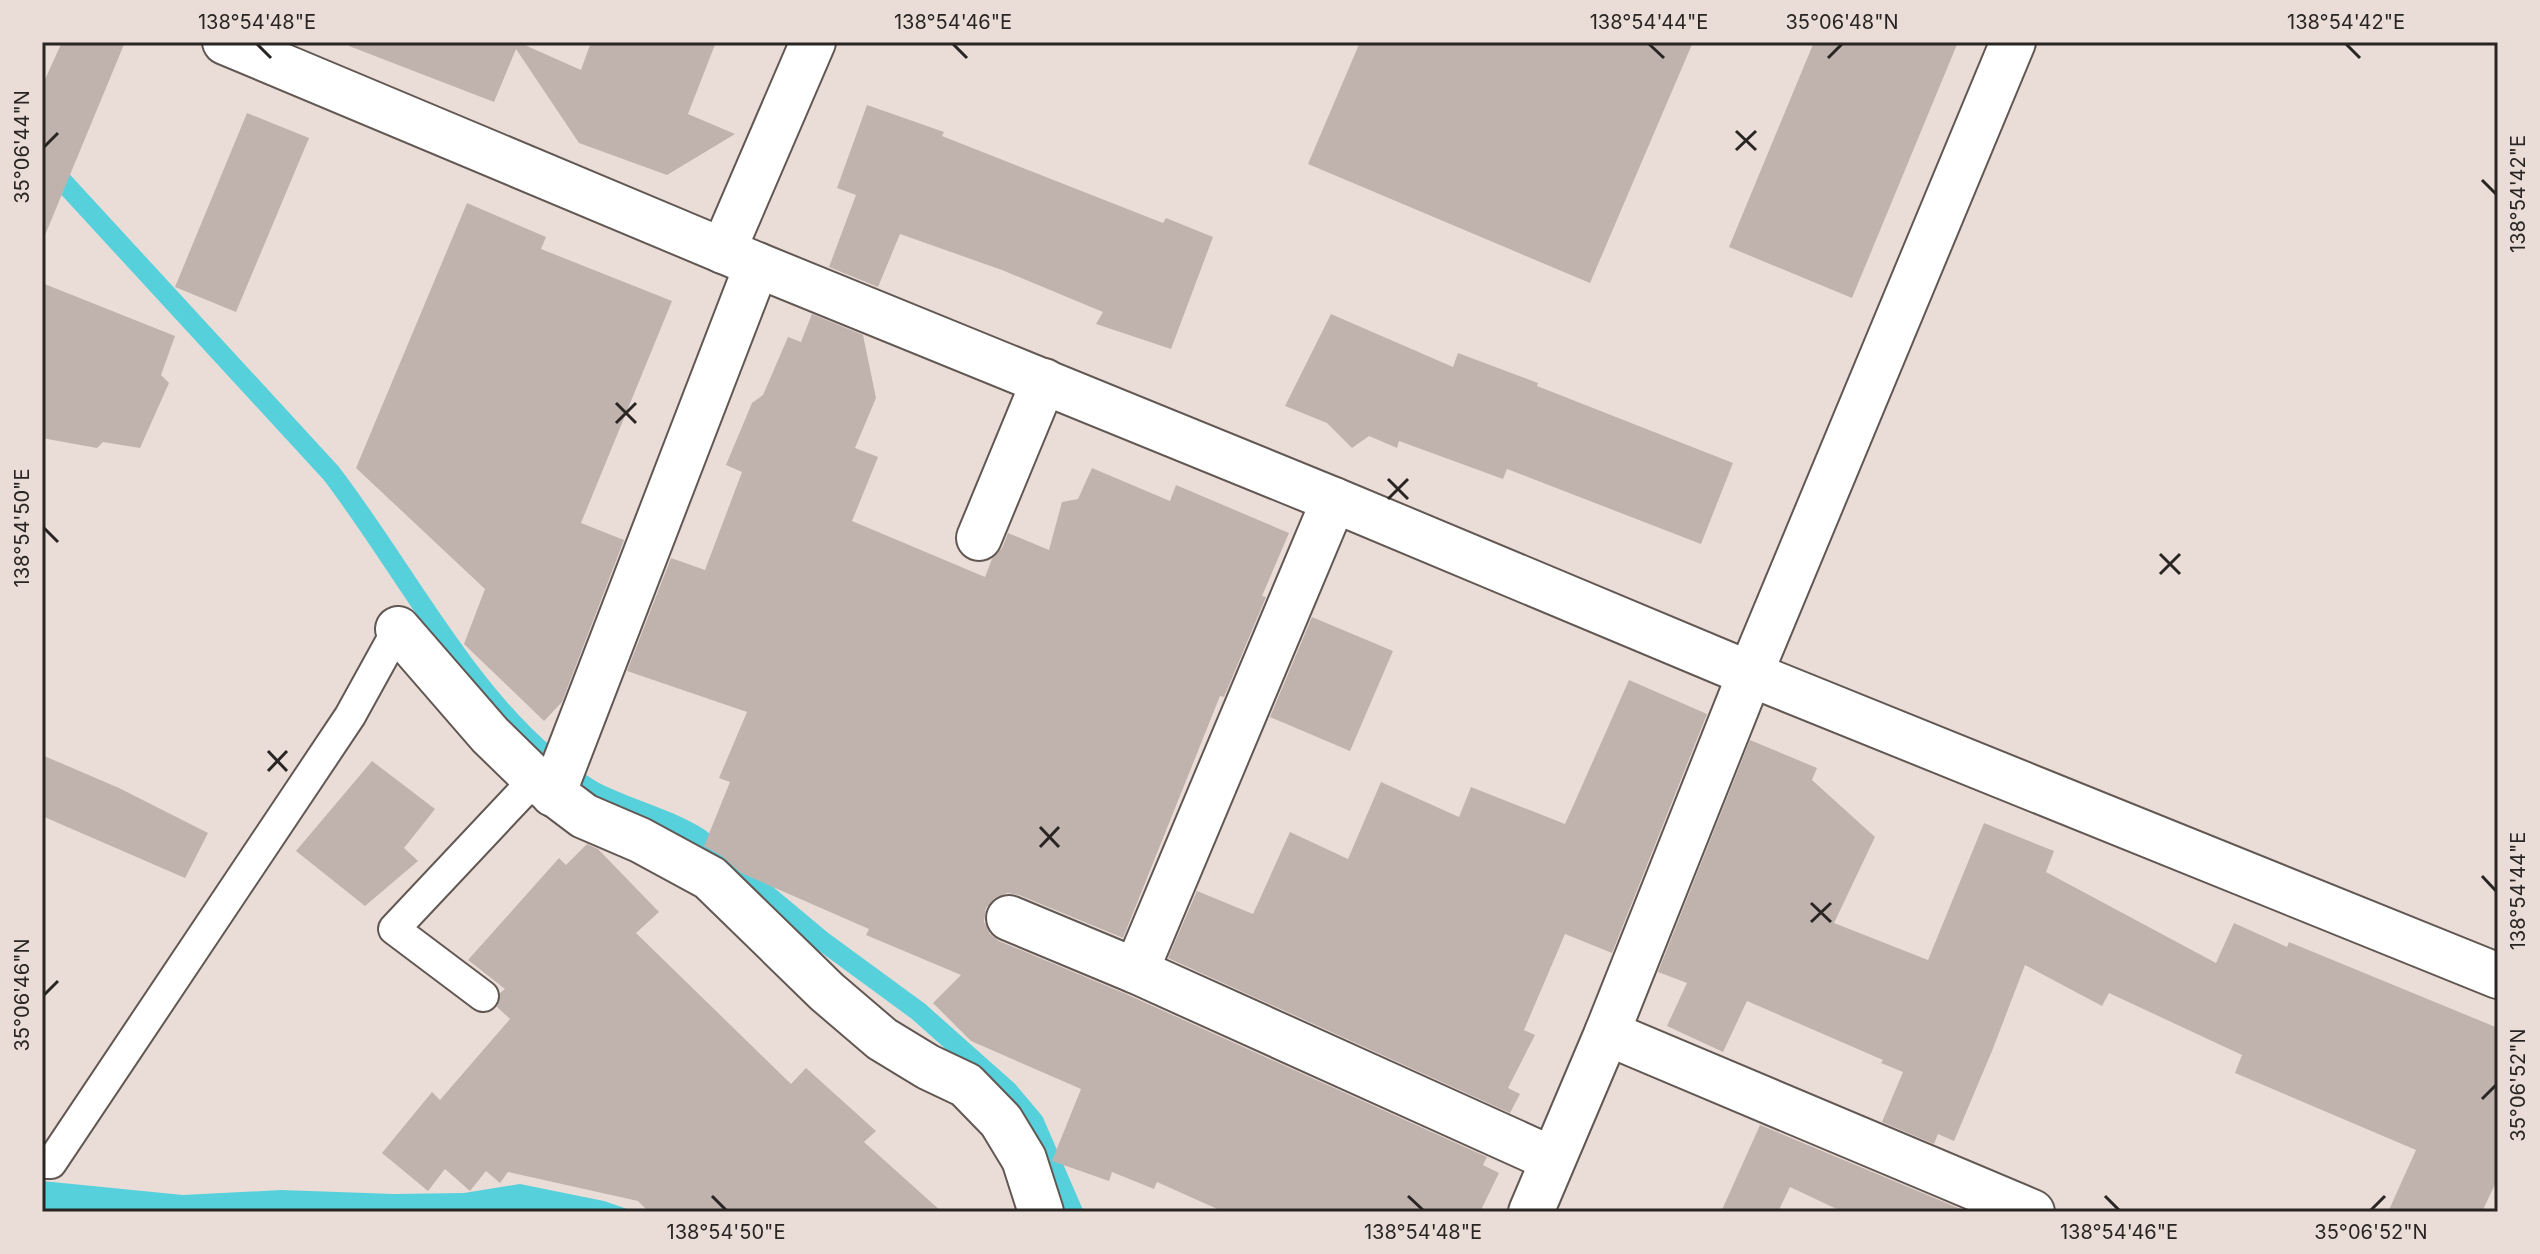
<svg xmlns="http://www.w3.org/2000/svg" width="2540" height="1254" font-family="Inter,sans-serif">
	<style>
		.water { fill: #56d1dc }
		.lines { fill: none; stroke-linecap: round; stroke-linejoin: round }
		.stream { stroke: #56d1dc; stroke-width: 20 }
		.building { fill: #c0b3ae }
		.service-casing { stroke: #625853; stroke-width: 34 }
		.minor-casing { stroke: #625853; stroke-width: 48 }
		.tertiary-casing { stroke: #625853; stroke-width: 48 }
		.service { stroke: #fff; stroke-width: 30 }
		.minor { stroke: #fff; stroke-width: 44 }
		.tertiary { stroke: #fff; stroke-width: 44 }
		.ticks { fill: none; stroke: #292523; stroke-width: 3 }
		.neatline { fill: none; stroke: #292523; stroke-width: 3 }
		.ticks-label { font-size: 20px; text-anchor: middle; fill: #292523 }
	</style>
	<rect width="100%" height="100%" fill="#eaddd8"/>
	<polygon class="water" points="42,1181 183,1195 281,1190 394,1194 464,1193 520,1184 604,1201 636,1212 42,1212"/>
	<g class="lines">
		<path class="stream" d="M42,159L331,473C401,564 462,685 549,758C562,769 578,783 593,791C627,809 665,817 699,838L821,940L918,1011L1008,1091L1034,1122L1073,1212"/>
	</g>
	<g class="building">
		<polygon points="62,42 125,42 43,240 42,86"/>
		<polygon points="350,42 518,42 581,70 591,42 716,42 688,114 735,134 667,175 579,143 516,49 494,102 349,46"/>
		<polygon points="1360,42 1693,42 1590,283 1308,164"/>
		<polygon points="1814,42 1958,42 1852,298 1729,247"/>
		<polygon points="867,105 944,132 942,136 1163,223 1166,218 1213,237 1171,349 1096,324 1103,312 1002,270 900,234 878,287 829,267 856,195 837,188"/>
		<polygon points="247,113 309,138 236,312 175,287"/>
		<polygon points="467,203 546,237 541,249 672,301 581,523 624,540 562,702 544,721 464,644 485,589 356,468"/>
		<polygon points="42,283 175,336 161,375 169,383 140,448 103,442 97,448 42,438"/>
		<polygon points="812,314 863,335 876,398 855,448 878,457 852,521 985,577 992,559 1002,548 1008,533 1049,550 1062,502 1078,499 1092,468 1170,501 1176,485 1289,533 1262,596 1266,597 1224,697 1220,696 1123,938 1019,895 1007,893 995,898 986,908 984,922 990,934 999,941 1126,994 1487,1157 1483,1165 1499,1173 1480,1212 1224,1212 1157,1182 1154,1189 1112,1172 1109,1181 1052,1161 1081,1089 971,1041 933,1003 961,975 866,935 869,929 741,873 722,856 704,846 730,782 719,778 747,712 627,671 671,558 705,570 742,472 726,465 752,403 763,395 788,337 801,342"/>
		<polygon points="1331,314 1453,367 1458,353 1538,383 1537,386 1733,463 1701,544 1507,469 1503,479 1399,441 1397,448 1369,436 1352,448 1327,423 1285,406"/>
		<polygon points="1312,617 1393,651 1350,751 1270,717"/>
		<polygon points="1629,680 1707,714 1612,953 1565,934 1524,1030 1535,1035 1508,1088 1520,1094 1510,1113 1168,958 1197,891 1253,914 1290,832 1348,859 1381,782 1459,817 1471,787 1565,824"/>
		<polygon points="1750,740 1817,768 1812,780 1875,837 1834,923 1928,960 1984,823 2054,851 2046,872 2216,963 2234,923 2287,947 2289,942 2498,1028 2498,1178 2482,1212 2388,1212 2416,1150 2235,1073 2242,1055 2109,993 2102,1006 2025,965 1992,1051 1954,1141 1938,1134 1934,1144 1882,1122 1903,1072 1881,1063 1883,1060 1747,1001 1723,1052 1667,1026 1687,983 1658,972"/>
		<polygon points="42,755 119,788 208,833 185,878 42,816"/>
		<polygon points="372,761 435,809 404,848 418,861 365,906 296,851"/>
		<polygon points="587,844 598,849 659,912 636,933 791,1084 806,1068 876,1131 864,1142 942,1212 649,1212 638,1201 508,1172 500,1183 486,1171 470,1191 445,1169 428,1191 382,1153 432,1092 440,1100 510,1019 497,1007 500,993 505,989 468,960 559,858 566,865"/>
		<polygon points="1760,1125 1968,1212 1843,1212 1790,1187 1778,1212 1721,1212"/>
	</g>
	<g class="lines">
		<g class="service-casing">
			<g id="service">
				<polyline points="483,996 394,929 535,779"/>
				<polyline points="42,1163 51,1163 350,716 398,629"/>
			</g>
		</g>
		<g class="minor-casing">
			<g id="minor">
				<polyline points="723,251 813,42"/>
				<polyline points="979,538 1044,381"/>
				<polyline points="398,629 490,735 535,779 584,816 640,840 710,878 827,992 882,1039 928,1067 966,1085 1001,1121 1024,1159 1041,1212"/>
				<polyline points="553,794 757,265"/>
				<polyline points="1009,918 1136,971 1552,1159"/>
				<polyline points="1136,971 1334,500"/>
				<polyline points="1607,1033 2032,1212"/>
				<polyline points="1531,1212 1607,1033 1750,674 2013,42"/>
			</g>
		</g>
		<g class="tertiary-casing">
			<polyline id="tertiary" points="225,42 757,265 1334,500 1750,674 2498,976"/>
		</g>
		<use href="#service" class="service"/>
		<use href="#minor" class="minor"/>
		<use href="#tertiary" class="tertiary"/>
	</g>
	<path class="ticks" d="M257,44L271,58M953,44L967,58M1649,44L1664,58M2346,44L2360,58M1828,58L1842,44M1736,131L1756,150M44,147L58,133M1736,150L1756,131M2482,180L2496,194M616,403L636,423M616,423L636,403M1388,479L1408,499M1388,499L1408,479M44,528L58,542M2160,554L2180,574M2160,574L2180,554M268,751L287,771M268,771L287,751M1040,827L1059,847M1040,847L1059,827M2482,876L2496,891M1811,903L1831,922M1811,922L1831,903M44,995L58,981M2482,1099L2496,1085M712,1196L726,1210M1408,1196L1423,1210M2105,1196L2119,1210M2371,1210L2385,1196"/>
	<rect width="2540" height="1254" fill="none" stroke="#eaddd8" stroke-width="88"/>
	<rect x="44" y="44" width="2452" height="1166" class="neatline"/>
	<g class="ticks-label">
		<text x="257" y="29">138°54'48"E</text>
		<text x="953" y="29">138°54'46"E</text>
		<text x="1649" y="29">138°54'44"E</text>
		<text x="1842" y="29">35°06'48"N</text>
		<text x="2346" y="29">138°54'42"E</text>
		<text transform="translate(22 147) rotate(-90)" y="7">35°06'44"N</text>
		<text transform="translate(2518 194) rotate(-90)" y="7">138°54'42"E</text>
		<text transform="translate(22 528) rotate(-90)" y="7">138°54'50"E</text>
		<text transform="translate(2518 891) rotate(-90)" y="7">138°54'44"E</text>
		<text transform="translate(22 995) rotate(-90)" y="7">35°06'46"N</text>
		<text transform="translate(2518 1085) rotate(-90)" y="7">35°06'52"N</text>
		<text x="726" y="1239">138°54'50"E</text>
		<text x="1423" y="1239">138°54'48"E</text>
		<text x="2119" y="1239">138°54'46"E</text>
		<text x="2371" y="1239">35°06'52"N</text>
	</g>
</svg>
